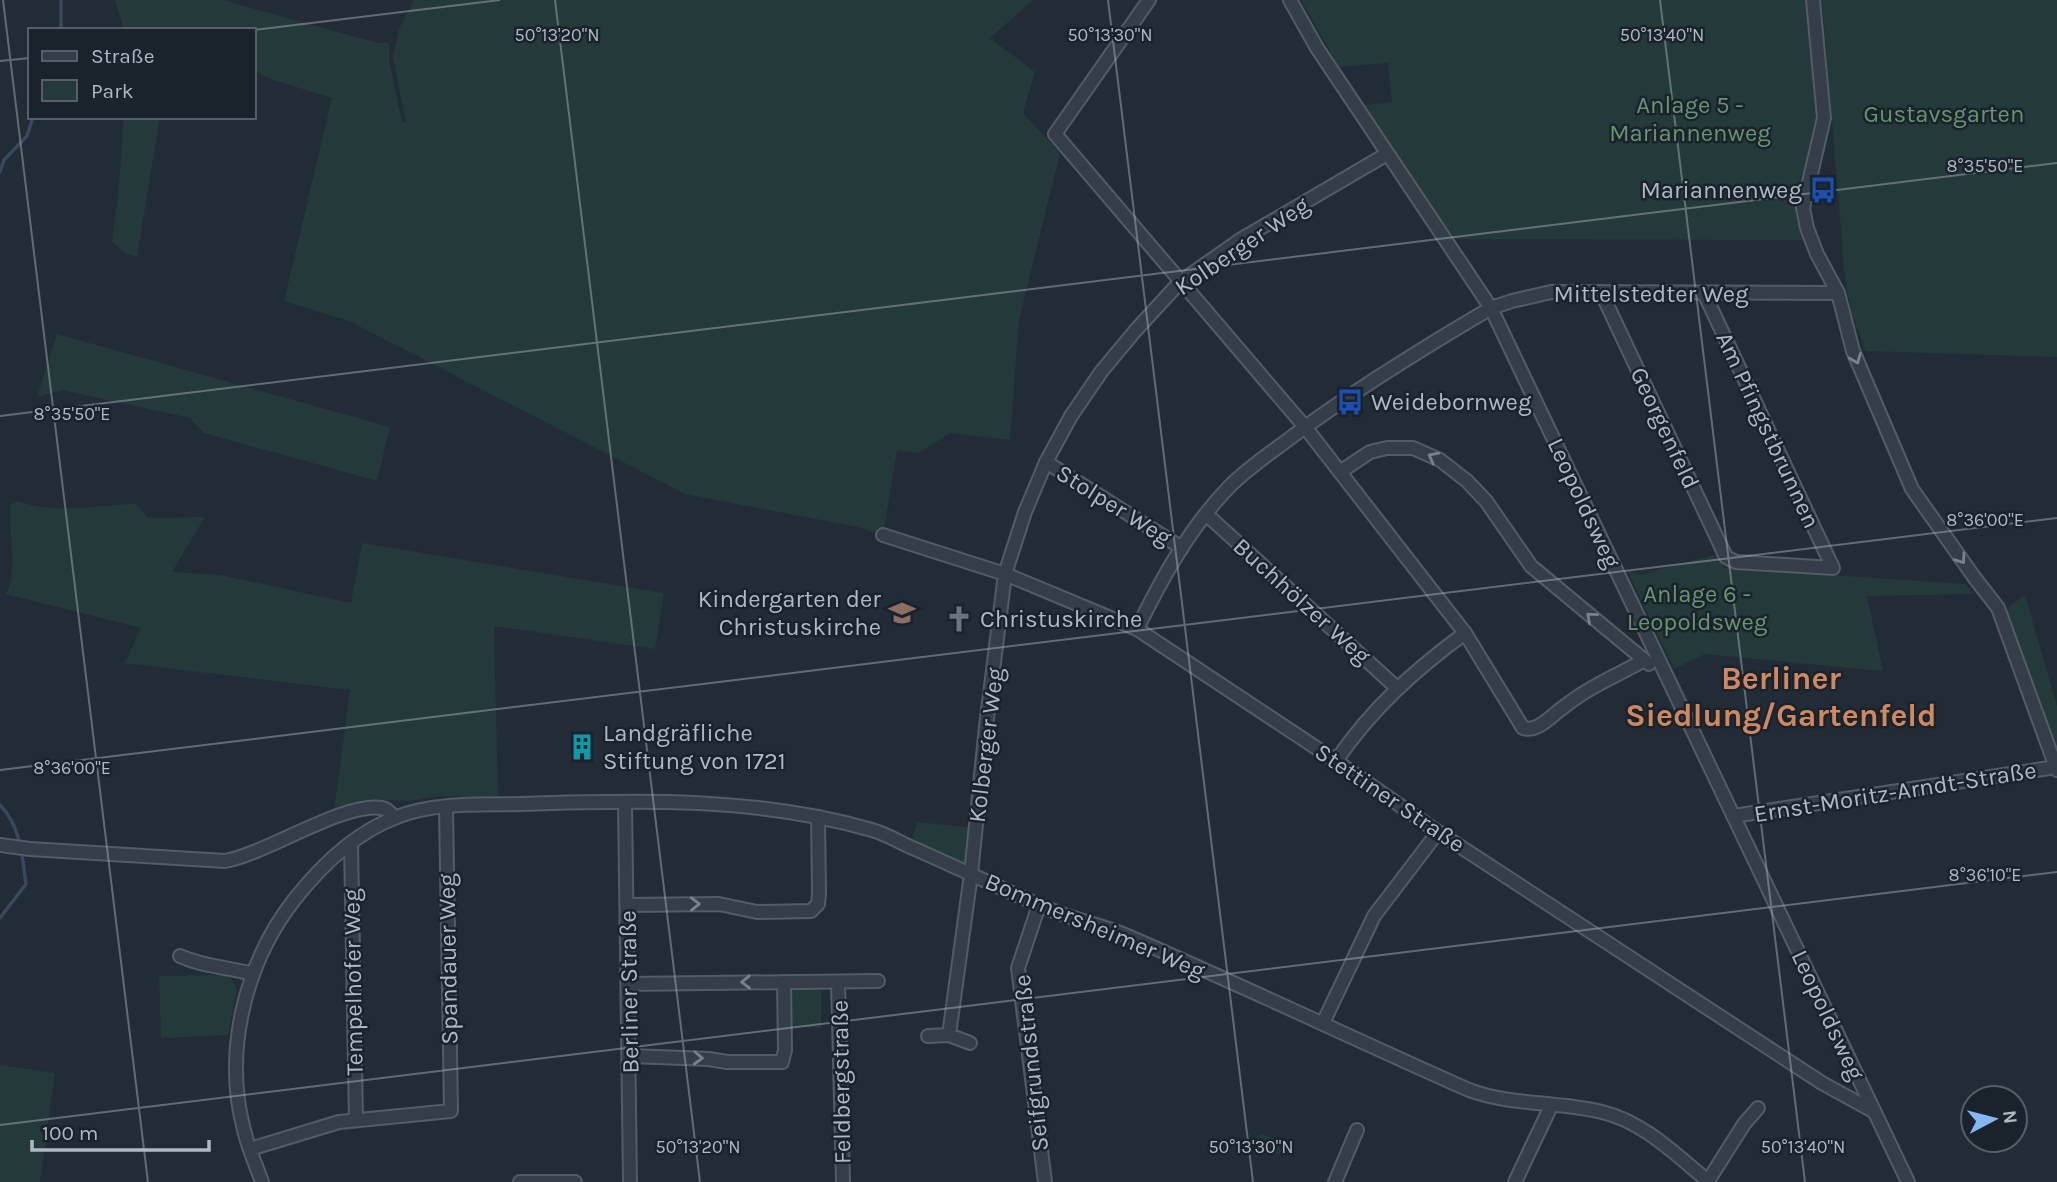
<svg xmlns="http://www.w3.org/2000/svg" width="2057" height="1182" font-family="Karla,sans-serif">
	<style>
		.green { fill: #243939 }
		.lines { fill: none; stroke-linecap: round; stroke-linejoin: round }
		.stream { stroke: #36495e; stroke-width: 3.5 }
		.minor-casing { stroke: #525c65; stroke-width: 16 }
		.minor { stroke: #353e48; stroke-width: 12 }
		.oneway { stroke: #78828c }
		.ticks { fill: none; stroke: #afb9c4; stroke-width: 2; stroke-opacity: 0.45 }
		.labels { text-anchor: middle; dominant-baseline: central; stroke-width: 5; stroke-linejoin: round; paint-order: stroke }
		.park-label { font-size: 24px; fill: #68946f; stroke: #1a232c }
		.poi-label { font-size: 24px; fill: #afb9c4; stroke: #1a232c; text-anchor: start }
		.street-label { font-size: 24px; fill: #afb9c4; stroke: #1a232c }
		.district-label { font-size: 32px; font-weight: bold; fill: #cf8860; stroke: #1a232c }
		.ticks-label { font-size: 18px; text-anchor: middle; fill: #afb9c4; stroke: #1a232c; stroke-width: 5; stroke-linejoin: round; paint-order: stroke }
	</style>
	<rect width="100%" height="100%" fill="#212c37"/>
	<g class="green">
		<polygon points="115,0 223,0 377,43 389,43 389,62 402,122 406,123 393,57 399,29 414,0 1033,0 990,38 1035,72 1023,113 1060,153 1019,320 1010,440 950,433 919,453 897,450 883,535 857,527 685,494 349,321 284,301 332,98 267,78 254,70 254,30 124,30"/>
		<polygon points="1301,0 1813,0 1824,118 1803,208 1811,240 1453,239 1364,105 1392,102 1388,63 1339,67"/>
		<polygon points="1822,0 2057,0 2057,357 1866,351 1851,312 1845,278"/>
		<polygon points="124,117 160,117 137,257 126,254 112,242 118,197"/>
		<polygon points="57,334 390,427 377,481 204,433 190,418 62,390 37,397"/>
		<path d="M17,501C57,515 96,505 136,504L148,518L205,517L172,572L220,575L351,603L362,543L664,593L655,649L494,626L498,798L440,796L409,801L370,800L334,811L350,690L125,663L141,628L5,594C20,578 7,527 11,505Z"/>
		<polygon points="1718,554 1724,568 1965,584 1973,594 1867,596 1883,671 1705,654 1674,669 1627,570 1640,575"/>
		<polygon points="2025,595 2057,706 2057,750 2006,609"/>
		<polygon points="917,822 976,828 971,874 910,847"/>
		<polygon points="220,975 231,978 237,989 228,1035 161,1038 159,976"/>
		<polygon points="796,986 821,986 821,1028 787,1027 787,996"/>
		<polygon points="0,1065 55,1073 40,1182 0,1182"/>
		<path d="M1262,1134L1284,1142L1285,1150C1276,1158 1262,1152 1256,1142L1258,1136Z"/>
	</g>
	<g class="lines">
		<g class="stream">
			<polyline points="61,30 61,0"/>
			<polyline points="0,172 4,160 27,136 33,117"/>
			<path d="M0,805C21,827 22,855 26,884L0,918"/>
		</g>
		<g class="minor-casing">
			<g id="minor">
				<path d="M1149,0L1055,134L1305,427L1465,633L1523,728C1538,733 1553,714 1565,706C1589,687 1617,675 1643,661"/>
				<polyline points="1290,0 1317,48 1491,308 1908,1182"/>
				<polyline points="1813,0 1824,118 1803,208 1807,228 1817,254 1838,293 1853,351 1912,489 1974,577 1998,608 2057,770"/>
				<polyline points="1601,292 1726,557 1736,562 1833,568 1704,293"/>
				<polyline points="1046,462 1182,548"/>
				<polyline points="1340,472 1370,452 1387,448 1413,448 1440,460 1467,481 1486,501 1531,566 1649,664"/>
				<polyline points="1206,514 1397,688"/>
				<polyline points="883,535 1005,574 1137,629 1336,761 1438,832 1822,1083 1873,1111"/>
				<path d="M1137,629C1162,578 1190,527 1230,486C1249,467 1272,452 1293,436C1356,389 1423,348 1491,308L1512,301L1551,292L1838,293"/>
				<path d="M1336,761C1371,709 1415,670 1465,633"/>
				<polyline points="625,802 630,1182"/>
				<polyline points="1733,816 2056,767"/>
				<polyline points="351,844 356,1120"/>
				<path d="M0,845L30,849L225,861C268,853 343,802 382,808C388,809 391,813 394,818"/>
				<polyline points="627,905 719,904 757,912 811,911 818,904 819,893 818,817"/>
				<polyline points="1039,905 1018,968 1045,1182"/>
				<path d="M180,956C204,967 228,967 253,974"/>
				<polyline points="838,982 843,1182"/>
				<polyline points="629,984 878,981"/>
				<polyline points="1323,1023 1374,916 1438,832"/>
				<polyline points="928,1036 949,1035"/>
				<polyline points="970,1043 949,1035 971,874 986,726 1005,574 1025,512 1046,462 1071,416 1101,372 1135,331 1180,282 1240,240 1387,154"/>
				<polyline points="630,1056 709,1059 727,1062 782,1062 785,1050 784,982"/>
				<polyline points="250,1149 339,1122 451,1111 446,807"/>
				<polyline points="1708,1181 1744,1124 1758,1108"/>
				<path d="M262,1182C256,1165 248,1148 244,1130C223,1052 245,963 294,900C320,867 356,832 397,817C435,802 480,805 521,804C639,800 758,797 872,830C887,834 900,843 915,849C961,869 1005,891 1051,910C1075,920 1101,925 1125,935C1241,985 1354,1039 1469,1090C1512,1106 1558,1101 1602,1112C1644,1122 1676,1155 1709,1182"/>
				<polyline points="520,1182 575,1182"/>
				<polyline points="1335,1182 1357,1130"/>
				<polyline points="1515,1182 1551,1106"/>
			</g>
		</g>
		<use href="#minor" class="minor"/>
	</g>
	<defs><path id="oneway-chevron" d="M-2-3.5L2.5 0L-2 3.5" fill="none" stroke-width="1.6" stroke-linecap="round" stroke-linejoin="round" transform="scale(1.75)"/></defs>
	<g class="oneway">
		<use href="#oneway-chevron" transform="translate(1856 359) rotate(68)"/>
		<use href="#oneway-chevron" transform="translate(1433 457) rotate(-152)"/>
		<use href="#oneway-chevron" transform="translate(1961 559) rotate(55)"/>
		<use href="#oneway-chevron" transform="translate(1591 617) rotate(-139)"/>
		<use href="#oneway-chevron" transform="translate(695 904) rotate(-1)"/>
		<use href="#oneway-chevron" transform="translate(746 982) rotate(179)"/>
		<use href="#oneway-chevron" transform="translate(698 1058) rotate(2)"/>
	</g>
	<path class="ticks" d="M3,0L148,1182M555,0L700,1182M1108,0L1253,1182M1660,0L1805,1182M254,30L500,0M0,61L30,58M0,416L2057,163M0,770L2057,518M0,1125L2057,872"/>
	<defs>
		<g id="bus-bare" transform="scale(2.1)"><path d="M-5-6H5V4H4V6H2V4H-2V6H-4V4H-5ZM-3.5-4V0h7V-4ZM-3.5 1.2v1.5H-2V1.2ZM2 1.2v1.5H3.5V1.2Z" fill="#1a4fb4" stroke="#1a232c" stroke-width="2.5" paint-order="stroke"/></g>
		<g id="school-bare" transform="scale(2.1)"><path d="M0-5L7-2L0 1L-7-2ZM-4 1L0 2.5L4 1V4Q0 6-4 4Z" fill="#8d6e63" stroke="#1a232c" stroke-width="2.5" paint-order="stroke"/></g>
		<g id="church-bare" transform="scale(2.1)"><path d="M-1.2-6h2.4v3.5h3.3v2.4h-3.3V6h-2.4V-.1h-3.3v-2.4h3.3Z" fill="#6b7280" stroke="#1a232c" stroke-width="2.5" paint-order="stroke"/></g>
		<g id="building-bare" transform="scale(2.1)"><path d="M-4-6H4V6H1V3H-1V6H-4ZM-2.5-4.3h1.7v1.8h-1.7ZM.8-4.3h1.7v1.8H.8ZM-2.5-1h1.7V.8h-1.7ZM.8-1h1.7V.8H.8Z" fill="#0f9aa8" stroke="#1a232c" stroke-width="2.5" paint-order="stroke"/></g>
	</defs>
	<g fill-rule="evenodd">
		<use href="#bus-bare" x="1823" y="190"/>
		<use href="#bus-bare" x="1350" y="402"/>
		<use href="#school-bare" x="902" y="613"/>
		<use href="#church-bare" x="959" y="619"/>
		<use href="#building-bare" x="582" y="747"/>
	</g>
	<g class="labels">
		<g class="park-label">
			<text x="1690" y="105">Anlage 5 -<tspan x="1690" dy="28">Mariannenweg</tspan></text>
			<text x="1944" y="114">Gustavsgarten</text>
			<text x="1697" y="594">Anlage 6 -<tspan x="1697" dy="28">Leopoldsweg</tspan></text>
		</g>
		<g class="poi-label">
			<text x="1802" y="190" text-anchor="end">Mariannenweg</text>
			<text x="1371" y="402">Weidebornweg</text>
			<text x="881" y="599" text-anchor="end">Kindergarten der<tspan x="881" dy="28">Christuskirche</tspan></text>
			<text x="980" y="619">Christuskirche</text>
			<text x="603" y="733">Landgräfliche<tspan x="603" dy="28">Stiftung von 1721</tspan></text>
		</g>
		<g class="street-label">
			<text transform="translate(1242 246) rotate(-34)">Kolberger Weg</text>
			<text x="1651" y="294">Mittelstedter Weg</text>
			<text transform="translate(1665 428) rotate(65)">Georgenfeld</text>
			<text transform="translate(1768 430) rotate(65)">Am Pfingstbrunnen</text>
			<text transform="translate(1584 503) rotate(65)">Leopoldsweg</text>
			<text transform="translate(1114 505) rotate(32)">Stolper Weg</text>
			<text transform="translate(1302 601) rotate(42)">Buchhölzer Weg</text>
			<text transform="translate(986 745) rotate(-83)">Kolberger Weg</text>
			<text transform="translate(1895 792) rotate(-9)">Ernst-Moritz-Arndt-Straße</text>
			<text transform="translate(1390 798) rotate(34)">Stettiner Straße</text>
			<text transform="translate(1095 926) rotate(23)">Bommersheimer Weg</text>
			<text transform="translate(448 959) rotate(-91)">Spandauer Weg</text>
			<text transform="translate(353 982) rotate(-91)">Tempelhofer Weg</text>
			<text transform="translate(629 992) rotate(-91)">Berliner Straße</text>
			<text transform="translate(1828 1015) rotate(65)">Leopoldsweg</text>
			<text transform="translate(1031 1063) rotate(-96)">Seifgrundstraße</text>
			<text transform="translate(841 1082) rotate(-91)">Feldbergstraße</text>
		</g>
		<g class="district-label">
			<text x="1781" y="678">Berliner<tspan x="1781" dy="37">Siedlung/Gartenfeld</tspan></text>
		</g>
	</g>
	<g class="ticks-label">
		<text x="557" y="41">50°13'20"N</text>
		<text x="1110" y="41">50°13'30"N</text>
		<text x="1662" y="41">50°13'40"N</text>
		<text x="1985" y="172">8°35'50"E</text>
		<text x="72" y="420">8°35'50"E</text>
		<text x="1985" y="526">8°36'00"E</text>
		<text x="72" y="774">8°36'00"E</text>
		<text x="1985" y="881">8°36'10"E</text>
		<text x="698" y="1153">50°13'20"N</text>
		<text x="1251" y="1153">50°13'30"N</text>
		<text x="1803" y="1153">50°13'40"N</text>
	</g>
	<rect x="28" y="28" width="228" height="91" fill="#1a232c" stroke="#565f69" stroke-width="2"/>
	<rect x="42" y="51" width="35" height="10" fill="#353e48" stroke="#565f69" stroke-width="2"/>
	<text x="91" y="63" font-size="21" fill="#afb9c4">Straße</text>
	<rect x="42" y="80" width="35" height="21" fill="#243939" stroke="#565f69" stroke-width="2"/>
	<text x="91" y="98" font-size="21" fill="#afb9c4">Park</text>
	<g transform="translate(1994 1119) rotate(83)"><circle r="33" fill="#1a232c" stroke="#565f69" stroke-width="2"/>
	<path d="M0-5L12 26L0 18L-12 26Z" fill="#85b8f3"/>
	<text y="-10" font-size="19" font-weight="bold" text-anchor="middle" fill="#afb9c4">N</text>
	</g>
	<path d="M32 1140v10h177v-10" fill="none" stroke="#afb9c4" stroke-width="3.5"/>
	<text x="42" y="1140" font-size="21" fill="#afb9c4" stroke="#1a232c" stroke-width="5" paint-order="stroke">100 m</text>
</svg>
